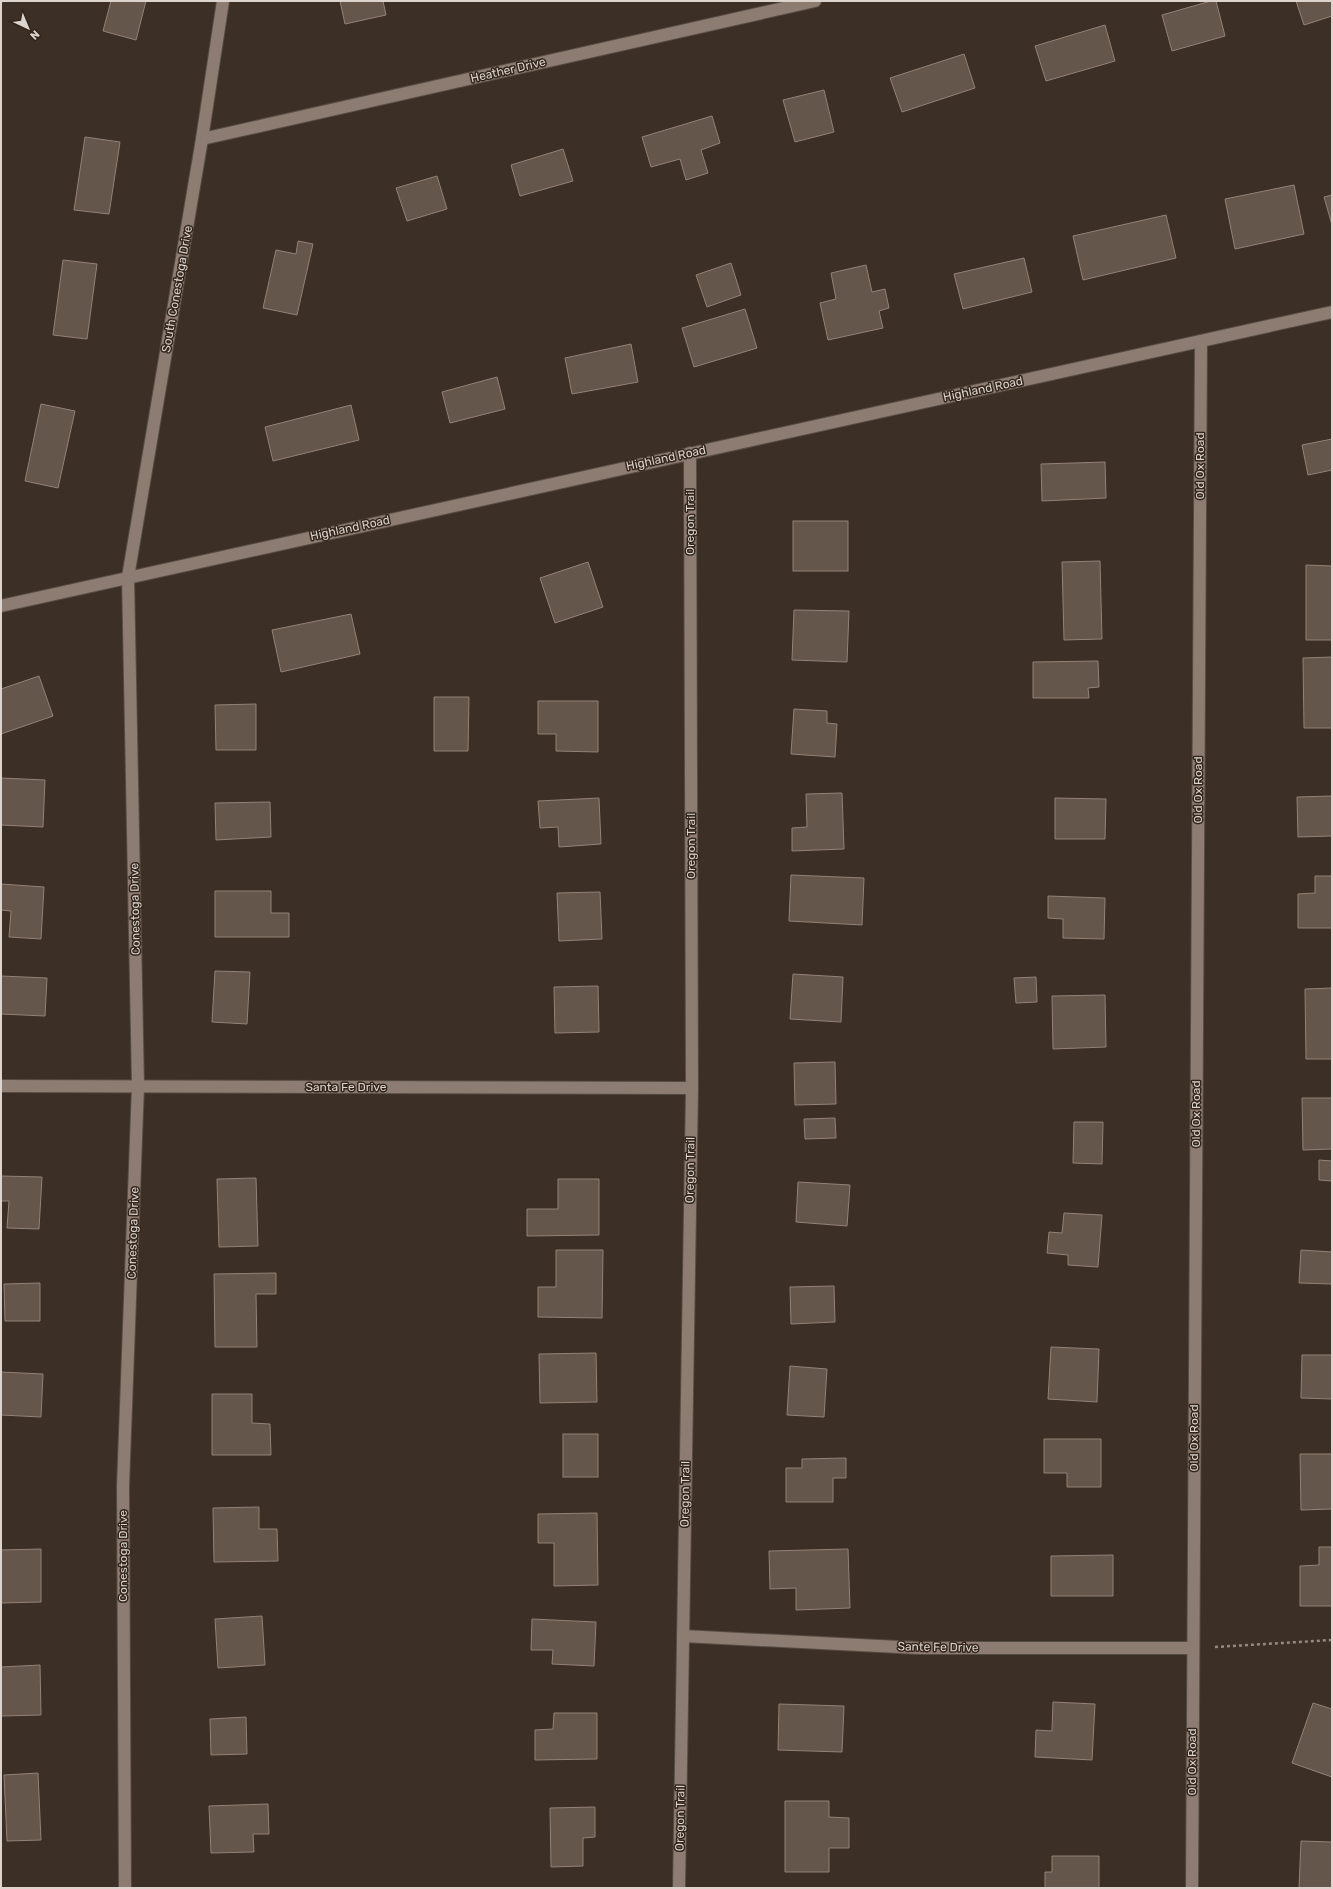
<svg xmlns="http://www.w3.org/2000/svg" width="1333" height="1889" font-family="Rubik,sans-serif">
	<style>
		.building { fill: #64564b; stroke: #928277 }
		.lines { fill: none; stroke-linecap: round; stroke-linejoin: round }
		.minor-casing { stroke: #574c43; stroke-width: 14 }
		.path { stroke: #948981; stroke-width: 2.5; stroke-dasharray: 3 3; stroke-linecap: butt }
		.minor { stroke: #8c7c71; stroke-width: 12 }
		.tram { stroke: #c1b8b0; stroke-width: 1 }
		.labels { text-anchor: middle; dominant-baseline: central; stroke-width: 3; stroke-linejoin: round; paint-order: stroke }
		.street-label { font-size: 12px; fill: #dcd4cd; stroke: #32251c }
	</style>
	<rect width="100%" height="100%" fill="#3c2f25"/>
	<g class="building">
		<polygon points="111,1 146,1 136,40 103,31"/>
		<polygon points="340,1 383,1 386,15 345,24"/>
		<polygon points="1211,1 1216,1 1225,36 1172,51 1162,15"/>
		<polygon points="1296,1 1332,1 1332,16 1304,25"/>
		<polygon points="1105,25 1115,61 1046,81 1035,46"/>
		<polygon points="964,54 975,88 902,112 890,78"/>
		<polygon points="824,90 834,132 795,142 783,100"/>
		<polygon points="712,116 720,143 701,150 708,173 686,180 680,159 651,167 642,137"/>
		<polygon points="85,137 120,142 109,214 74,210"/>
		<polygon points="563,149 573,181 520,196 511,165"/>
		<polygon points="437,176 447,209 407,221 396,188"/>
		<polygon points="1294,185 1304,234 1235,249 1225,199"/>
		<polygon points="1332,195 1332,225 1324,197"/>
		<polygon points="1166,215 1176,258 1083,280 1073,236"/>
		<polygon points="298,241 313,244 297,315 263,308 276,250 296,254"/>
		<polygon points="1024,258 1032,292 963,309 954,274"/>
		<polygon points="63,260 97,264 87,339 53,335"/>
		<polygon points="731,263 741,295 707,307 696,275"/>
		<polygon points="866,265 872,292 885,289 889,308 879,311 883,328 828,340 820,303 836,299 831,273"/>
		<polygon points="745,309 757,348 694,367 682,328"/>
		<polygon points="631,344 638,382 572,394 565,358"/>
		<polygon points="497,377 505,409 450,423 442,392"/>
		<polygon points="41,404 75,411 58,488 25,481"/>
		<polygon points="351,405 359,440 273,461 265,427"/>
		<polygon points="1332,439 1332,470 1308,475 1302,445"/>
		<polygon points="1105,462 1106,498 1042,501 1041,464"/>
		<rect x="793" y="521" width="55" height="50"/>
		<polygon points="1100,561 1102,639 1064,640 1062,562"/>
		<polygon points="588,562 603,607 555,623 540,578"/>
		<polygon points="1306,565 1332,566 1332,640 1306,640"/>
		<polygon points="794,610 849,611 847,662 792,660"/>
		<polygon points="351,614 360,654 281,672 272,630"/>
		<polygon points="1332,657 1332,728 1304,728 1303,658"/>
		<polygon points="1098,661 1099,687 1088,688 1089,698 1033,698 1033,662"/>
		<polygon points="39,676 53,716 1,734 1,689"/>
		<polygon points="434,697 469,697 468,751 434,751"/>
		<polygon points="538,701 598,701 598,752 556,751 556,734 538,734"/>
		<polygon points="256,704 256,750 216,750 215,705"/>
		<polygon points="794,709 827,711 827,723 837,724 835,757 791,754"/>
		<polygon points="1,778 45,780 43,827 1,825"/>
		<polygon points="842,793 844,849 792,851 792,828 807,827 806,794"/>
		<polygon points="1332,796 1332,836 1298,837 1297,797"/>
		<polygon points="599,798 601,844 559,847 558,827 540,828 538,801"/>
		<polygon points="1055,798 1106,799 1105,839 1055,839"/>
		<polygon points="270,802 271,837 216,840 215,803"/>
		<polygon points="791,875 864,878 862,925 789,921"/>
		<polygon points="1315,876 1332,876 1332,928 1298,928 1298,894 1315,893"/>
		<polygon points="1,884 44,887 41,939 9,937 11,911 1,910"/>
		<polygon points="215,891 271,891 271,913 289,913 289,937 215,937"/>
		<polygon points="600,892 602,939 559,941 557,893"/>
		<polygon points="1048,896 1105,898 1104,939 1063,938 1063,919 1048,918"/>
		<polygon points="215,971 250,972 247,1024 212,1022"/>
		<polygon points="793,974 843,977 841,1022 790,1019"/>
		<polygon points="1,976 47,978 45,1016 1,1014"/>
		<polygon points="1036,977 1037,1002 1016,1003 1014,978"/>
		<polygon points="598,986 599,1032 555,1033 554,987"/>
		<polygon points="1332,988 1332,1059 1306,1059 1305,989"/>
		<polygon points="1105,995 1106,1047 1053,1049 1052,996"/>
		<polygon points="835,1062 836,1104 795,1105 794,1063"/>
		<polygon points="1302,1098 1332,1098 1332,1149 1303,1150"/>
		<polygon points="835,1118 836,1138 805,1139 804,1119"/>
		<polygon points="1074,1122 1103,1122 1102,1164 1073,1163"/>
		<polygon points="1319,1160 1332,1161 1332,1181 1319,1180"/>
		<polygon points="1,1176 42,1177 39,1229 7,1228 9,1201 1,1201"/>
		<polygon points="256,1178 258,1246 219,1247 217,1179"/>
		<polygon points="558,1179 599,1179 599,1235 527,1236 527,1209 558,1209"/>
		<polygon points="798,1182 850,1185 847,1226 796,1222"/>
		<polygon points="1064,1213 1102,1215 1098,1267 1068,1265 1068,1255 1047,1253 1049,1232 1062,1233"/>
		<polygon points="556,1250 603,1250 602,1318 538,1317 538,1287 556,1287"/>
		<polygon points="1301,1250 1332,1252 1332,1284 1299,1283"/>
		<polygon points="276,1273 276,1294 256,1294 257,1347 215,1347 214,1274"/>
		<polygon points="40,1283 40,1321 5,1321 4,1284"/>
		<polygon points="834,1286 835,1322 791,1324 790,1287"/>
		<polygon points="1051,1347 1099,1349 1097,1402 1048,1399"/>
		<polygon points="596,1353 597,1402 540,1403 539,1354"/>
		<polygon points="1302,1355 1332,1355 1332,1399 1301,1398"/>
		<polygon points="790,1366 827,1369 824,1417 787,1415"/>
		<polygon points="1,1372 43,1374 41,1417 1,1415"/>
		<polygon points="212,1394 252,1394 252,1423 270,1424 271,1455 212,1455"/>
		<rect x="563" y="1434" width="35" height="43"/>
		<polygon points="1044,1439 1101,1439 1101,1487 1067,1487 1067,1473 1044,1473"/>
		<polygon points="1300,1454 1332,1454 1332,1509 1301,1510"/>
		<polygon points="846,1458 846,1478 833,1478 833,1502 786,1502 786,1468 802,1468 802,1459"/>
		<polygon points="259,1507 259,1529 277,1529 278,1561 214,1562 213,1508"/>
		<polygon points="597,1513 598,1585 554,1586 554,1543 538,1543 538,1514"/>
		<polygon points="1319,1547 1332,1547 1332,1606 1300,1606 1300,1566 1319,1565"/>
		<polygon points="41,1549 41,1602 1,1603 1,1550"/>
		<polygon points="848,1549 850,1608 796,1610 796,1588 770,1589 769,1551"/>
		<polygon points="1113,1555 1113,1596 1051,1596 1051,1556"/>
		<polygon points="262,1616 265,1665 218,1668 215,1619"/>
		<polygon points="532,1619 596,1622 594,1666 552,1664 553,1650 531,1650"/>
		<polygon points="40,1665 41,1715 1,1716 1,1667"/>
		<polygon points="1053,1702 1095,1704 1092,1760 1035,1757 1036,1730 1052,1731"/>
		<polygon points="1313,1703 1332,1709 1332,1777 1292,1763"/>
		<polygon points="779,1704 844,1706 842,1752 778,1750"/>
		<polygon points="554,1713 597,1713 597,1759 535,1760 535,1730 553,1729"/>
		<polygon points="246,1717 247,1754 211,1755 210,1719"/>
		<polygon points="38,1773 41,1840 7,1841 4,1775"/>
		<polygon points="785,1801 829,1801 829,1817 849,1818 849,1848 829,1848 829,1872 785,1872"/>
		<polygon points="268,1804 269,1834 253,1834 254,1852 211,1853 209,1806"/>
		<polygon points="595,1807 595,1837 583,1838 583,1866 551,1867 550,1808"/>
		<polygon points="1301,1841 1332,1842 1332,1888 1299,1888"/>
		<polygon points="1052,1856 1099,1856 1099,1888 1045,1888 1045,1872 1052,1872"/>
	</g>
	<g class="lines">
		<g class="minor-casing">
			<g id="minor">
				<polyline points="202,139 815,1"/>
				<polyline points="1,606 1332,312"/>
				<polyline points="1,1086 692,1088"/>
				<polyline points="683,1636 918,1648 1193,1648"/>
				<polyline points="125,1888 123,1486 138,1086 128,577 202,139 223,1"/>
				<polyline points="679,1888 692,1088 690,453"/>
				<polyline points="1192,1888 1201,341"/>
			</g>
		</g>
		<polyline class="path" points="1215,1647 1332,1640"/>
		<use href="#minor" class="minor"/>
		<polyline class="tram" points="1,6 2,1"/>
	</g>
	<g class="labels">
		<g class="street-label">
			<text transform="translate(508 70) rotate(-13)">Heather Drive</text>
			<text transform="translate(177 289) rotate(-80)">South Conestoga Drive</text>
			<text transform="translate(983 389) rotate(-12)">Highland Road</text>
			<text transform="translate(666 458) rotate(-12)">Highland Road</text>
			<text transform="translate(1200 466) rotate(-90)">Old Ox Road</text>
			<text transform="translate(690 522) rotate(-90)">Oregon Trail</text>
			<text transform="translate(350 528) rotate(-12)">Highland Road</text>
			<text transform="translate(1198 790) rotate(-90)">Old Ox Road</text>
			<text transform="translate(691 846) rotate(-90)">Oregon Trail</text>
			<text transform="translate(135 909) rotate(-91)">Conestoga Drive</text>
			<text x="346" y="1087">Santa Fe Drive</text>
			<text transform="translate(1196 1114) rotate(-90)">Old Ox Road</text>
			<text transform="translate(690 1170) rotate(-89)">Oregon Trail</text>
			<text transform="translate(133 1233) rotate(-88)">Conestoga Drive</text>
			<text transform="translate(1194 1438) rotate(-90)">Old Ox Road</text>
			<text transform="translate(685 1494) rotate(-89)">Oregon Trail</text>
			<text transform="translate(123 1556) rotate(-90)">Conestoga Drive</text>
			<text transform="translate(938 1647) rotate(1)">Sante Fe Drive</text>
			<text transform="translate(1192 1762) rotate(-90)">Old Ox Road</text>
			<text transform="translate(680 1818) rotate(-89)">Oregon Trail</text>
		</g>
	</g>
	<rect width="1333" height="1889" fill="none" stroke="#dcd4cd" stroke-width="4"/>
	<g transform="translate(28 28) rotate(136)" stroke="#32251c" stroke-width="3" paint-order="stroke">
	<path d="M0-3L7 15L0 10L-7 15Z" fill="#dcd4cd"/>
	<text y="-6" font-size="11" font-weight="bold" text-anchor="middle" fill="#dcd4cd">N</text>
	</g>
</svg>
